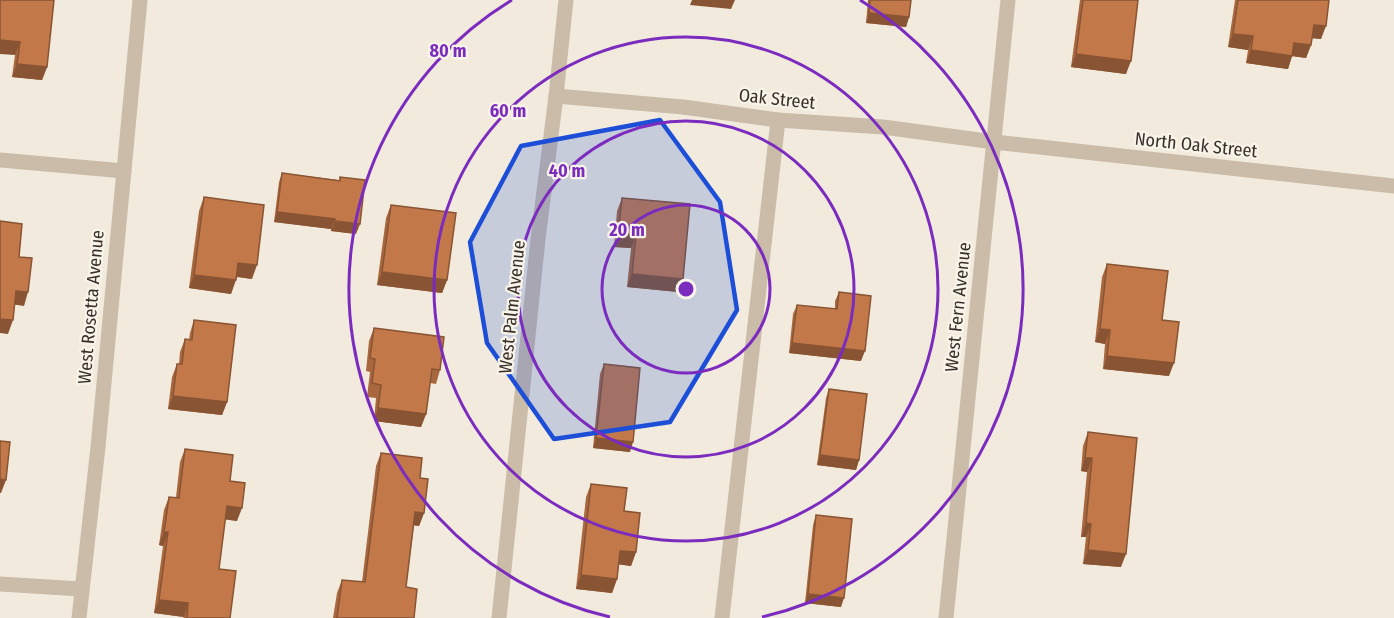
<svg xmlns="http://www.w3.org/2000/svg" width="1394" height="618" font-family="'Fira Sans Condensed',sans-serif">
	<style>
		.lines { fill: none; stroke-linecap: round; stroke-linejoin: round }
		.minor { stroke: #cabca9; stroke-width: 15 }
		.wall { fill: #a8673f }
		.shaded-wall { fill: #885433 }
		.building { fill: #c37849; stroke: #885433; stroke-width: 1.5 }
		.marked { fill: #1d4ed8; fill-opacity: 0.2; stroke: #1d4ed8; stroke-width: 4.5; stroke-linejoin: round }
		.ring { fill: none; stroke: #7b2cbf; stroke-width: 3 }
		.labels { text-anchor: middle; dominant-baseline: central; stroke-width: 4.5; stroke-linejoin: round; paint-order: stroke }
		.street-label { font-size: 18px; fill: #372f29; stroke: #f9f4e9 }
		.centre { fill: #7b2cbf; stroke: #f9f4e9; stroke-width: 3 }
		.ring-label { font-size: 18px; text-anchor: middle; font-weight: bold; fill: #7b2cbf; stroke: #f9f4e9; stroke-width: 4.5; stroke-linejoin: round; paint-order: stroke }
	</style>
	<rect width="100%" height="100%" fill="#f2ebdd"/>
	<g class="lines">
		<g class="minor">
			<polyline points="556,96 683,107 778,120 883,127 994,142 1394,186"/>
			<polyline points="0,160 124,171"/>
			<polyline points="0,584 81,589"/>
			<polyline points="79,618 98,447 140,0"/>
			<polyline points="499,618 538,239 556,96 566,0"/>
			<polyline points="722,618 778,120"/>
			<polyline points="946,618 1008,0"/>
		</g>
	</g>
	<g class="wall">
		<polygon points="0,0 47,67 42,80 12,77 15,55"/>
		<polygon points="868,0 911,0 909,17 906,27 866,23"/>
		<polygon points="1080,0 1138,0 1126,74 1071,67"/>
		<polygon points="1235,0 1329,0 1321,39 1312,38 1311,45 1306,58 1292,56 1288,69 1246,63 1248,50 1228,47"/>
		<polygon points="282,173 339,180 340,177 356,234 331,231 331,229 274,222 279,182"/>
		<polygon points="204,197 252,279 236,277 231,294 189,288 199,211"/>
		<polygon points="622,198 678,292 627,287 631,248 614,247 617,211"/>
		<polygon points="391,205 447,280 442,293 377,285 386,218"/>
		<polygon points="1107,264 1162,320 1169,376 1103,369 1105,344 1095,342 1102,277"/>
		<polygon points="839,292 861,361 789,353 793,314 797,305 835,309 835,301"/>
		<polygon points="194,320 227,402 222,415 168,409 172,377 177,364 179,364 180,352 185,339 189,340 190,333"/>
		<polygon points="374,328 440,370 436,384 430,383 426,414 421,427 374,421 376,398 367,397 370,372 366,371 369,341"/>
		<polygon points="604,364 630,452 593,448 600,374"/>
		<polygon points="829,389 859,460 856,470 817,465 826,398"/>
		<polygon points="1088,432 1121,567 1083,564 1086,537 1081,537 1087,472 1081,471 1083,446"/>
		<polygon points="185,449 230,481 237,521 225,519 219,569 230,618 183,618 184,617 154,613 163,546 159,545 164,510 169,497 176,497 180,462"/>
		<polygon points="381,453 424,513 419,526 414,525 406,587 414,618 333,618 337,593 342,580 362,582 376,466"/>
		<polygon points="591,484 624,511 636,552 631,566 619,564 617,579 612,593 576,589 586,497"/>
		<polygon points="816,515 841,607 805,603 813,525"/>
	</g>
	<g class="shaded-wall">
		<polygon points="692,0 735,0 731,9 690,5"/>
		<polygon points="869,13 909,17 906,27 866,23"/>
		<polygon points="1314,25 1326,26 1321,39 1309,38"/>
		<polygon points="1233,34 1253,36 1248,50 1228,47"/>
		<polygon points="0,40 20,42 15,55 0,54"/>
		<polygon points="1294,43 1311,45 1306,58 1292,56 1288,69 1246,63 1251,50"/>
		<polygon points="1076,54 1131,61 1126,74 1071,67"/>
		<polygon points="17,64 47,67 42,80 12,77"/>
		<polygon points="277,212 335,219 331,229 274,222"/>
		<polygon points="335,221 360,224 356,234 331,231"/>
		<polygon points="618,234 636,235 631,248 614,247"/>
		<polygon points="238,263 257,265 252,279 233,276"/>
		<polygon points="382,272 447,280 442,293 377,285"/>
		<polygon points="632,274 683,279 678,292 627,287"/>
		<polygon points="194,275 236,280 231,294 189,288"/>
		<polygon points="16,291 28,292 24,306 11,304"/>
		<polygon points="0,319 13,320 8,334 0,333"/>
		<polygon points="1100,329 1110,330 1105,344 1095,342"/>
		<polygon points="792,343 865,351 861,361 789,353"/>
		<polygon points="1107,356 1174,363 1169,376 1103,369"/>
		<polygon points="173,396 227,402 222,415 168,409"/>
		<polygon points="378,408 426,414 421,427 374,421"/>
		<polygon points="596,438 633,442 630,452 593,448"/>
		<polygon points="820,455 859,460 856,470 817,465"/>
		<polygon points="1085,458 1092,458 1087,472 1081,471"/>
		<polygon points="0,479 6,480 1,493 0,493"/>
		<polygon points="227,506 242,508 237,521 222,519"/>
		<polygon points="415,512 424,513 419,526 410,525"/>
		<polygon points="1086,523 1091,524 1086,537 1081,537"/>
		<polygon points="164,532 168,532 163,546 159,545"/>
		<polygon points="1088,550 1126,554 1121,567 1083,564"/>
		<polygon points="620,551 636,552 631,566 615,564"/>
		<polygon points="581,575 617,579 612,593 576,589"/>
		<polygon points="808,594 844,598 841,607 805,603"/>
		<polygon points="159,600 188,603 184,617 154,613"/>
	</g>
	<g class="building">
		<polygon points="0,0 54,0 47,67 17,64 20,42 0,40"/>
		<polygon points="870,0 911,0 909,17 869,13"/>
		<polygon points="1083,0 1138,0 1131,61 1076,54"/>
		<polygon points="1238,0 1329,0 1326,26 1314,25 1311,45 1294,43 1292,56 1251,50 1253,36 1233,34"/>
		<polygon points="282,173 340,181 340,177 365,180 360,224 335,221 335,219 277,212"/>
		<polygon points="204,197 264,205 257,265 238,263 236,280 194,275"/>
		<polygon points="622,198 690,204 683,279 632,274 636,235 618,234"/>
		<polygon points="391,205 456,213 447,280 382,272"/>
		<polygon points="0,221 22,224 19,257 32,258 28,292 16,291 13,320 0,319"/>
		<polygon points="1107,264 1168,271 1162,320 1179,322 1174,363 1107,356 1110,330 1100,329"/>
		<polygon points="839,292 871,296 865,351 792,343 797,305 837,309"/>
		<polygon points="194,320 236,325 227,402 173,396 177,364 182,364 185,339 192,340"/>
		<polygon points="374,328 444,337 440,370 432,369 426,414 378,408 381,385 372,383 375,359 370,358"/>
		<polygon points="604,364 640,368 633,442 596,438"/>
		<polygon points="829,389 867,394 859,460 820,455"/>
		<polygon points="1088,432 1137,438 1126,554 1088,550 1091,524 1086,523 1092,458 1085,458"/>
		<polygon points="0,441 10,442 6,480 0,479"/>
		<polygon points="185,449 233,455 230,481 245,483 242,508 227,506 219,569 236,571 230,618 187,618 188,603 159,600 168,532 164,532 169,497 179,498"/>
		<polygon points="381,453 422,458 420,478 428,479 424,513 415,512 406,587 417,589 414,618 337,618 342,580 365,582"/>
		<polygon points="591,484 627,488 624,511 640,513 636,552 620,551 617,579 581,575"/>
		<polygon points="816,515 852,519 844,598 808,594"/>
	</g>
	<path class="marked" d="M660,120L720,202L737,310L670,422L554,439L487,343L470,242L521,146Z"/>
	<g class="ring">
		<circle cx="686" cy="289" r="84"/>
		<circle cx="686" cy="289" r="168"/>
		<circle cx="686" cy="289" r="252"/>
		<path d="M610 617A337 337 0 0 1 512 0M860 0A337 337 0 0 1 762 617"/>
	</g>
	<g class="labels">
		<g class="street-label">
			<text transform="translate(777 99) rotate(6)">Oak Street</text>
			<text transform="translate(1196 145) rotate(6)">North Oak Street</text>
			<text transform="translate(91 307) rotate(-85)">West Rosetta Avenue</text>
			<text transform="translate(512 307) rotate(-84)">West Palm Avenue</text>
			<text transform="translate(958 307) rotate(-84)">West Fern Avenue</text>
		</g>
	</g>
	<circle cx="686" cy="289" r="9" class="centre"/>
	<g class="ring-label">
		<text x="448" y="57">80 m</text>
		<text x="508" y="117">60 m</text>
		<text x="567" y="177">40 m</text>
		<text x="627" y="236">20 m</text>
	</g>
</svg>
